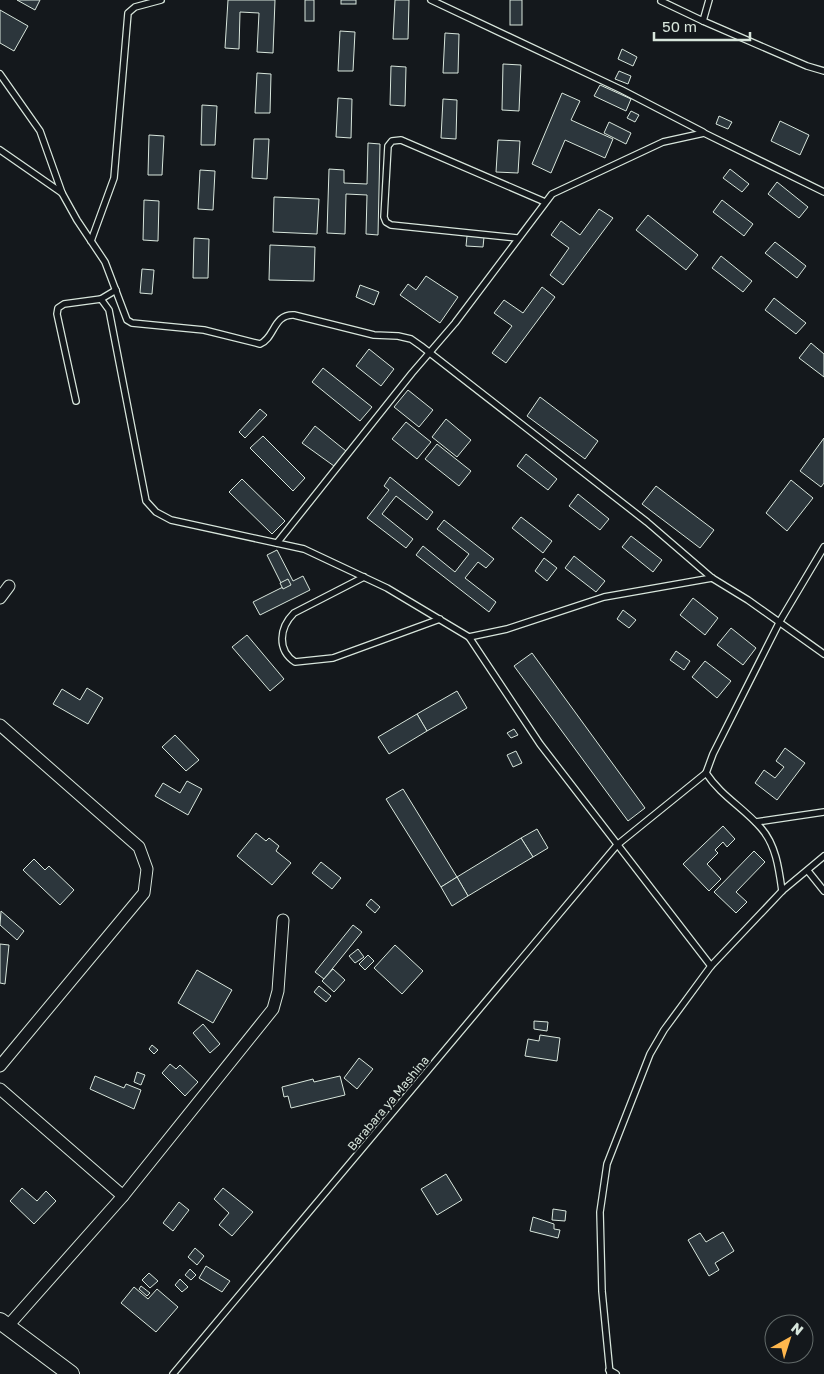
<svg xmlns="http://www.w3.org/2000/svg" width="824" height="1374" font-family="'Golos Text',sans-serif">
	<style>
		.building { fill: #2c363c; stroke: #d8e6dc }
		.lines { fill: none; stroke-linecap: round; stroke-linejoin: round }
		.service-casing { stroke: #d8e6dc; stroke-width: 8 }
		.minor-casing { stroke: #d8e6dc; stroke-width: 13 }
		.secondary-casing { stroke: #d8e6dc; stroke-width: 18 }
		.service { stroke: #14181c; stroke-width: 5.5 }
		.minor { stroke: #14181c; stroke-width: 11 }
		.secondary { stroke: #14181c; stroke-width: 16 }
		.labels { text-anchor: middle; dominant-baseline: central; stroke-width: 4; stroke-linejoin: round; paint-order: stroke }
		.street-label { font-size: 12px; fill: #d8e6dc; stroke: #14181c }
	</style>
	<rect width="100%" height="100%" fill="#14181c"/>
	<g class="building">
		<polygon points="17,0 40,0 35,10"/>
		<polygon points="228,0 275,0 273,53 257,52 259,13 240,12 239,49 225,48"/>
		<rect x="305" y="0" width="9" height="21"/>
		<rect x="341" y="0" width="15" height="4"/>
		<polygon points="395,0 409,0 408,39 393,39"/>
		<rect x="510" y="0" width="12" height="25"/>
		<polygon points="0,10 28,26 14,51 0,43"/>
		<polygon points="340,31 355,32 353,71 338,71"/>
		<polygon points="445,33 459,34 458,73 443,73"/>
		<polygon points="622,49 637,57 633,66 618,59"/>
		<polygon points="503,64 521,65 519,111 502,110"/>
		<polygon points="391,66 406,67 405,106 390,105"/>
		<polygon points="619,71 631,76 628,84 615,79"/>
		<polygon points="257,73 271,74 270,113 255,113"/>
		<polygon points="600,85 631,99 626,111 594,96"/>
		<polygon points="562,93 580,101 571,120 613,139 605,158 565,140 551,173 532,164"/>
		<polygon points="338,98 352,99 351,138 336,137"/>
		<polygon points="443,99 457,100 456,139 441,138"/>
		<polygon points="202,105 217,106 215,145 201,145"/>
		<polygon points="631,111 639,115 635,122 627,118"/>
		<polygon points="719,116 732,122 728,129 716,124"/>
		<polygon points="780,121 809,135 800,155 771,141"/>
		<polygon points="609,122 631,133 626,144 604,133"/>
		<polygon points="149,135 164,136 162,175 148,175"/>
		<polygon points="254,139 269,139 267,179 252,178"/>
		<polygon points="498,140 520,141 518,173 496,172"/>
		<polygon points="368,143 380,144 378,235 366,234 367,195 346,194 345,234 327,233 329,169 344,170 344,183 367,184"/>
		<polygon points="730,169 749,184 742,192 723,178"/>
		<polygon points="200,170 215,171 213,210 198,209"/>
		<polygon points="777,182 808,207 799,218 768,194"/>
		<polygon points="274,197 319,199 317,234 273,232"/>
		<polygon points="144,200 159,201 158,241 143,240"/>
		<polygon points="722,200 753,224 744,236 713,212"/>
		<polygon points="599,209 613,218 563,285 550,275 569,248 551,235 561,221 580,235"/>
		<polygon points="648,215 698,255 686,270 636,230"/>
		<polygon points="467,236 484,237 483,247 466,246"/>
		<polygon points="194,238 209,239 208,278 193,278"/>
		<polygon points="775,242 806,266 797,278 765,253"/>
		<polygon points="270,245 315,247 314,281 269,280"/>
		<polygon points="721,256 752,281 743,292 712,268"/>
		<polygon points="142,269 154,270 152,294 140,293"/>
		<polygon points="426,276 458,297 440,323 400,295 408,284 416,290"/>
		<polygon points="360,285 379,292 374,305 356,297"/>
		<polygon points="542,287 555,297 506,363 492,353 512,326 494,313 504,300 523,313"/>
		<polygon points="774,298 806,323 796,334 765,310"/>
		<polygon points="811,343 824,354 824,377 799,358"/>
		<polygon points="369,349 394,369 381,386 356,366"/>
		<polygon points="323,368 372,407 360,421 312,382"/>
		<polygon points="408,390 433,410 419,427 394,407"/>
		<polygon points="540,397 598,441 585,459 527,416"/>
		<polygon points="260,409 267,415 245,438 239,432"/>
		<polygon points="446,419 471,440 457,457 432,437"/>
		<polygon points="406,422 431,442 417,459 392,439"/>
		<polygon points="315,426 346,451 334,466 302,443"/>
		<polygon points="263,436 305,478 293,491 250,448"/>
		<polygon points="824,438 824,483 821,487 800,471"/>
		<polygon points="437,444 471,471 459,486 425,459"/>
		<polygon points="526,454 557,479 548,490 517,466"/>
		<polygon points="390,477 433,512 427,520 396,496 382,514 413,539 406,548 367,518 389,490 384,486"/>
		<polygon points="242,479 285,521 272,534 229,492"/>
		<polygon points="791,480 813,498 787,531 766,513"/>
		<polygon points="656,486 714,530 700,548 642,504"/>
		<polygon points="578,494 609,519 600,530 569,506"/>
		<polygon points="521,517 552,541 543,553 512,528"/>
		<polygon points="444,520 494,559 486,568 478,562 465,578 496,602 489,612 416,555 423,546 455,572 469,554 437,529"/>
		<polygon points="631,536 662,560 653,572 622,547"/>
		<polygon points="277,550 293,581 303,576 310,590 260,615 253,602 283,587 267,555"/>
		<polygon points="574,556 605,581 596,592 565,568"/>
		<polygon points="544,558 557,568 547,581 535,571"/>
		<polygon points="288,579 291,585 283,589 280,583"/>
		<polygon points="693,598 718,618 705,635 680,615"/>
		<polygon points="623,610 636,620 629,628 617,619"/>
		<polygon points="731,628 756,648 743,665 717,645"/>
		<polygon points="247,635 284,679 270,691 232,647"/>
		<polygon points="676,651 690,661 684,670 670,660"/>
		<polygon points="532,653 645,808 628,821 514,666"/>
		<polygon points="705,661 731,681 717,698 692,677"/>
		<polygon points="87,688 103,698 88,724 53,704 62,689 80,700"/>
		<polygon points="457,691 467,708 427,731 417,714"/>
		<polygon points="417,714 427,731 389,754 378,737"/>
		<polygon points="514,729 518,735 511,738 507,733"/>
		<polygon points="175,735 199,760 186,771 162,747"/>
		<polygon points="785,748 805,763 777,800 755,783 764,770 775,778 784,767 776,761"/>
		<polygon points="516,751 522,763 513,767 507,755"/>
		<polygon points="187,781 202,789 188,815 155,796 163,783 180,793"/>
		<polygon points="403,789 457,877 441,887 386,799"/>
		<polygon points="723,826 735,839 727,847 723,842 715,850 718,853 707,864 721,879 709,891 683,864"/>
		<polygon points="537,829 548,848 533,857 521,838"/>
		<polygon points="256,833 266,841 269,838 279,846 276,851 291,863 272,885 237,856"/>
		<polygon points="521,838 533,857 468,896 457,877"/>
		<polygon points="754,851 765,862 736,892 747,902 736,913 714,892"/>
		<polygon points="34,859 45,870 49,866 74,890 60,905 23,870"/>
		<polygon points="321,862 341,878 332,889 312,873"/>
		<polygon points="457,877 468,896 452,906 441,887"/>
		<polygon points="371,899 380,907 375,913 366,905"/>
		<polygon points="1,911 24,931 17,940 0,925"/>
		<polygon points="353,925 362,932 324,979 315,972"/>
		<polygon points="0,944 9,945 5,984 0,983"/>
		<polygon points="395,945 423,971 402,994 374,968"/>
		<polygon points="358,949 364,957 355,963 349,956"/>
		<polygon points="368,955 374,961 365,970 359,964"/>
		<polygon points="333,969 345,980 334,992 322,981"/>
		<polygon points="197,970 232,990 213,1023 178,1003"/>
		<polygon points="319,986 331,996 326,1002 314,992"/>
		<polygon points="534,1021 548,1022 547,1031 534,1029"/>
		<polygon points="203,1024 220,1044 210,1053 193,1033"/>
		<polygon points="540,1035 560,1038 557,1061 525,1056 528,1039 539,1041"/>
		<polygon points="152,1045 158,1050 154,1054 149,1049"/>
		<polygon points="359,1058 373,1069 357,1089 344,1078"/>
		<polygon points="170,1064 176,1069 180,1065 198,1082 185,1096 162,1073"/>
		<polygon points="137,1072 145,1075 141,1085 134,1082"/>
		<polygon points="95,1076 124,1088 126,1084 141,1090 134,1109 90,1089"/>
		<polygon points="340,1076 345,1095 291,1108 288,1096 284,1097 282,1087 313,1079 314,1082"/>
		<polygon points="446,1174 462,1200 437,1215 421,1189"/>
		<polygon points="22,1188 37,1201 46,1191 56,1201 34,1224 10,1201"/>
		<polygon points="223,1188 253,1212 232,1236 219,1225 229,1213 214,1199"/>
		<polygon points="179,1202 189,1210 173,1231 163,1223"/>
		<polygon points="553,1209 566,1211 565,1221 552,1220"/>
		<polygon points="533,1217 554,1224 554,1229 560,1230 558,1238 530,1231"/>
		<polygon points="723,1232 734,1251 715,1263 719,1270 709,1276 688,1240 700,1233 706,1242"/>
		<polygon points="195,1248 204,1256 197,1265 188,1257"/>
		<polygon points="206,1266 230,1281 222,1292 199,1278"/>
		<polygon points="190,1269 196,1275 191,1280 185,1275"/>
		<polygon points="149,1273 158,1281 150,1288 142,1280"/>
		<polygon points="180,1279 188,1287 182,1292 175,1285"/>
		<polygon points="141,1286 150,1293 147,1296 139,1289"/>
		<polygon points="134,1287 148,1299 157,1289 178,1307 156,1332 121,1303"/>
	</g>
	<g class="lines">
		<g class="service-casing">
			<g id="service">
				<polyline points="431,0 622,90 703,132"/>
				<polyline points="661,1 703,21 709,0"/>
				<polyline points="703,21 807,66 824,71"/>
				<path d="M0,74L40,131L62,193L77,220L105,262L127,320L132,323L204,330L260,344C275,338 273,314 294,315L374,335L398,336L411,339L421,346L647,522L712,578L748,600L824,654"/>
				<polyline points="0,150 62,193"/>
				<polyline points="517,238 391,225 386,222 384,217 388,146 392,141 401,140 545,202"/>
				<polyline points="91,241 114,178 128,13 135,7 161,0"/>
				<polyline points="101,299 116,290"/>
				<polyline points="76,401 57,314 58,308 64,304 101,299 109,310 146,501 156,512 171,520 304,549 387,588 469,637 507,629 604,597 712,578"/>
				<polyline points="277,543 412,373 455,323 552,194 663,142 704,133 824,192"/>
				<path d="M364,577L294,613C279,628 277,650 295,662L333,658L440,619"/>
				<polyline points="469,637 540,744 711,966"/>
				<polyline points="756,822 824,812"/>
				<polyline points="808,871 824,891"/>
				<path d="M782,891C779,869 776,845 761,828C744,808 721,796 706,773L713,754L780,621L824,547"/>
				<polyline points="609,1370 616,1374"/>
				<polyline points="173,1374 617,845 706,773"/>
				<polyline points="610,1374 602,1291 600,1212 607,1164 650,1054 664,1030 711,966 782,891 824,856"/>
			</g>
		</g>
		<g class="minor-casing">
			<g id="minor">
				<polyline points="0,598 9,586"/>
				<polyline points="0,725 139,847 147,869 144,893 0,1066"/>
				<polyline points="0,1089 123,1196"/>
				<polyline points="7,1327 123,1196 273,1009 278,991 283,920"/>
			</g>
		</g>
		<g class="secondary-casing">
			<polyline id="secondary" points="0,1321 71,1374"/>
		</g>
		<use href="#service" class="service"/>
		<use href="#minor" class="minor"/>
		<use href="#secondary" class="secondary"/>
	</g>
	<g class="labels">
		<g class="street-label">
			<text transform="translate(388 1103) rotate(-50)">Barabara ya Mashina</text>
		</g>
	</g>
	<g transform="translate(789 1339) rotate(39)"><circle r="24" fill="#14181c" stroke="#626a69"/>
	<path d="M0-4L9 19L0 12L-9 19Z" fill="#ffb74d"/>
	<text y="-8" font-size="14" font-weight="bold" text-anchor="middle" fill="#d8e6dc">N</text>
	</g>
	<path d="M654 32v8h96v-8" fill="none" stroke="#d8e6dc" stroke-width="2.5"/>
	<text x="662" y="32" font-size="15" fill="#d8e6dc" stroke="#14181c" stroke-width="4" paint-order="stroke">50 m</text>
</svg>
